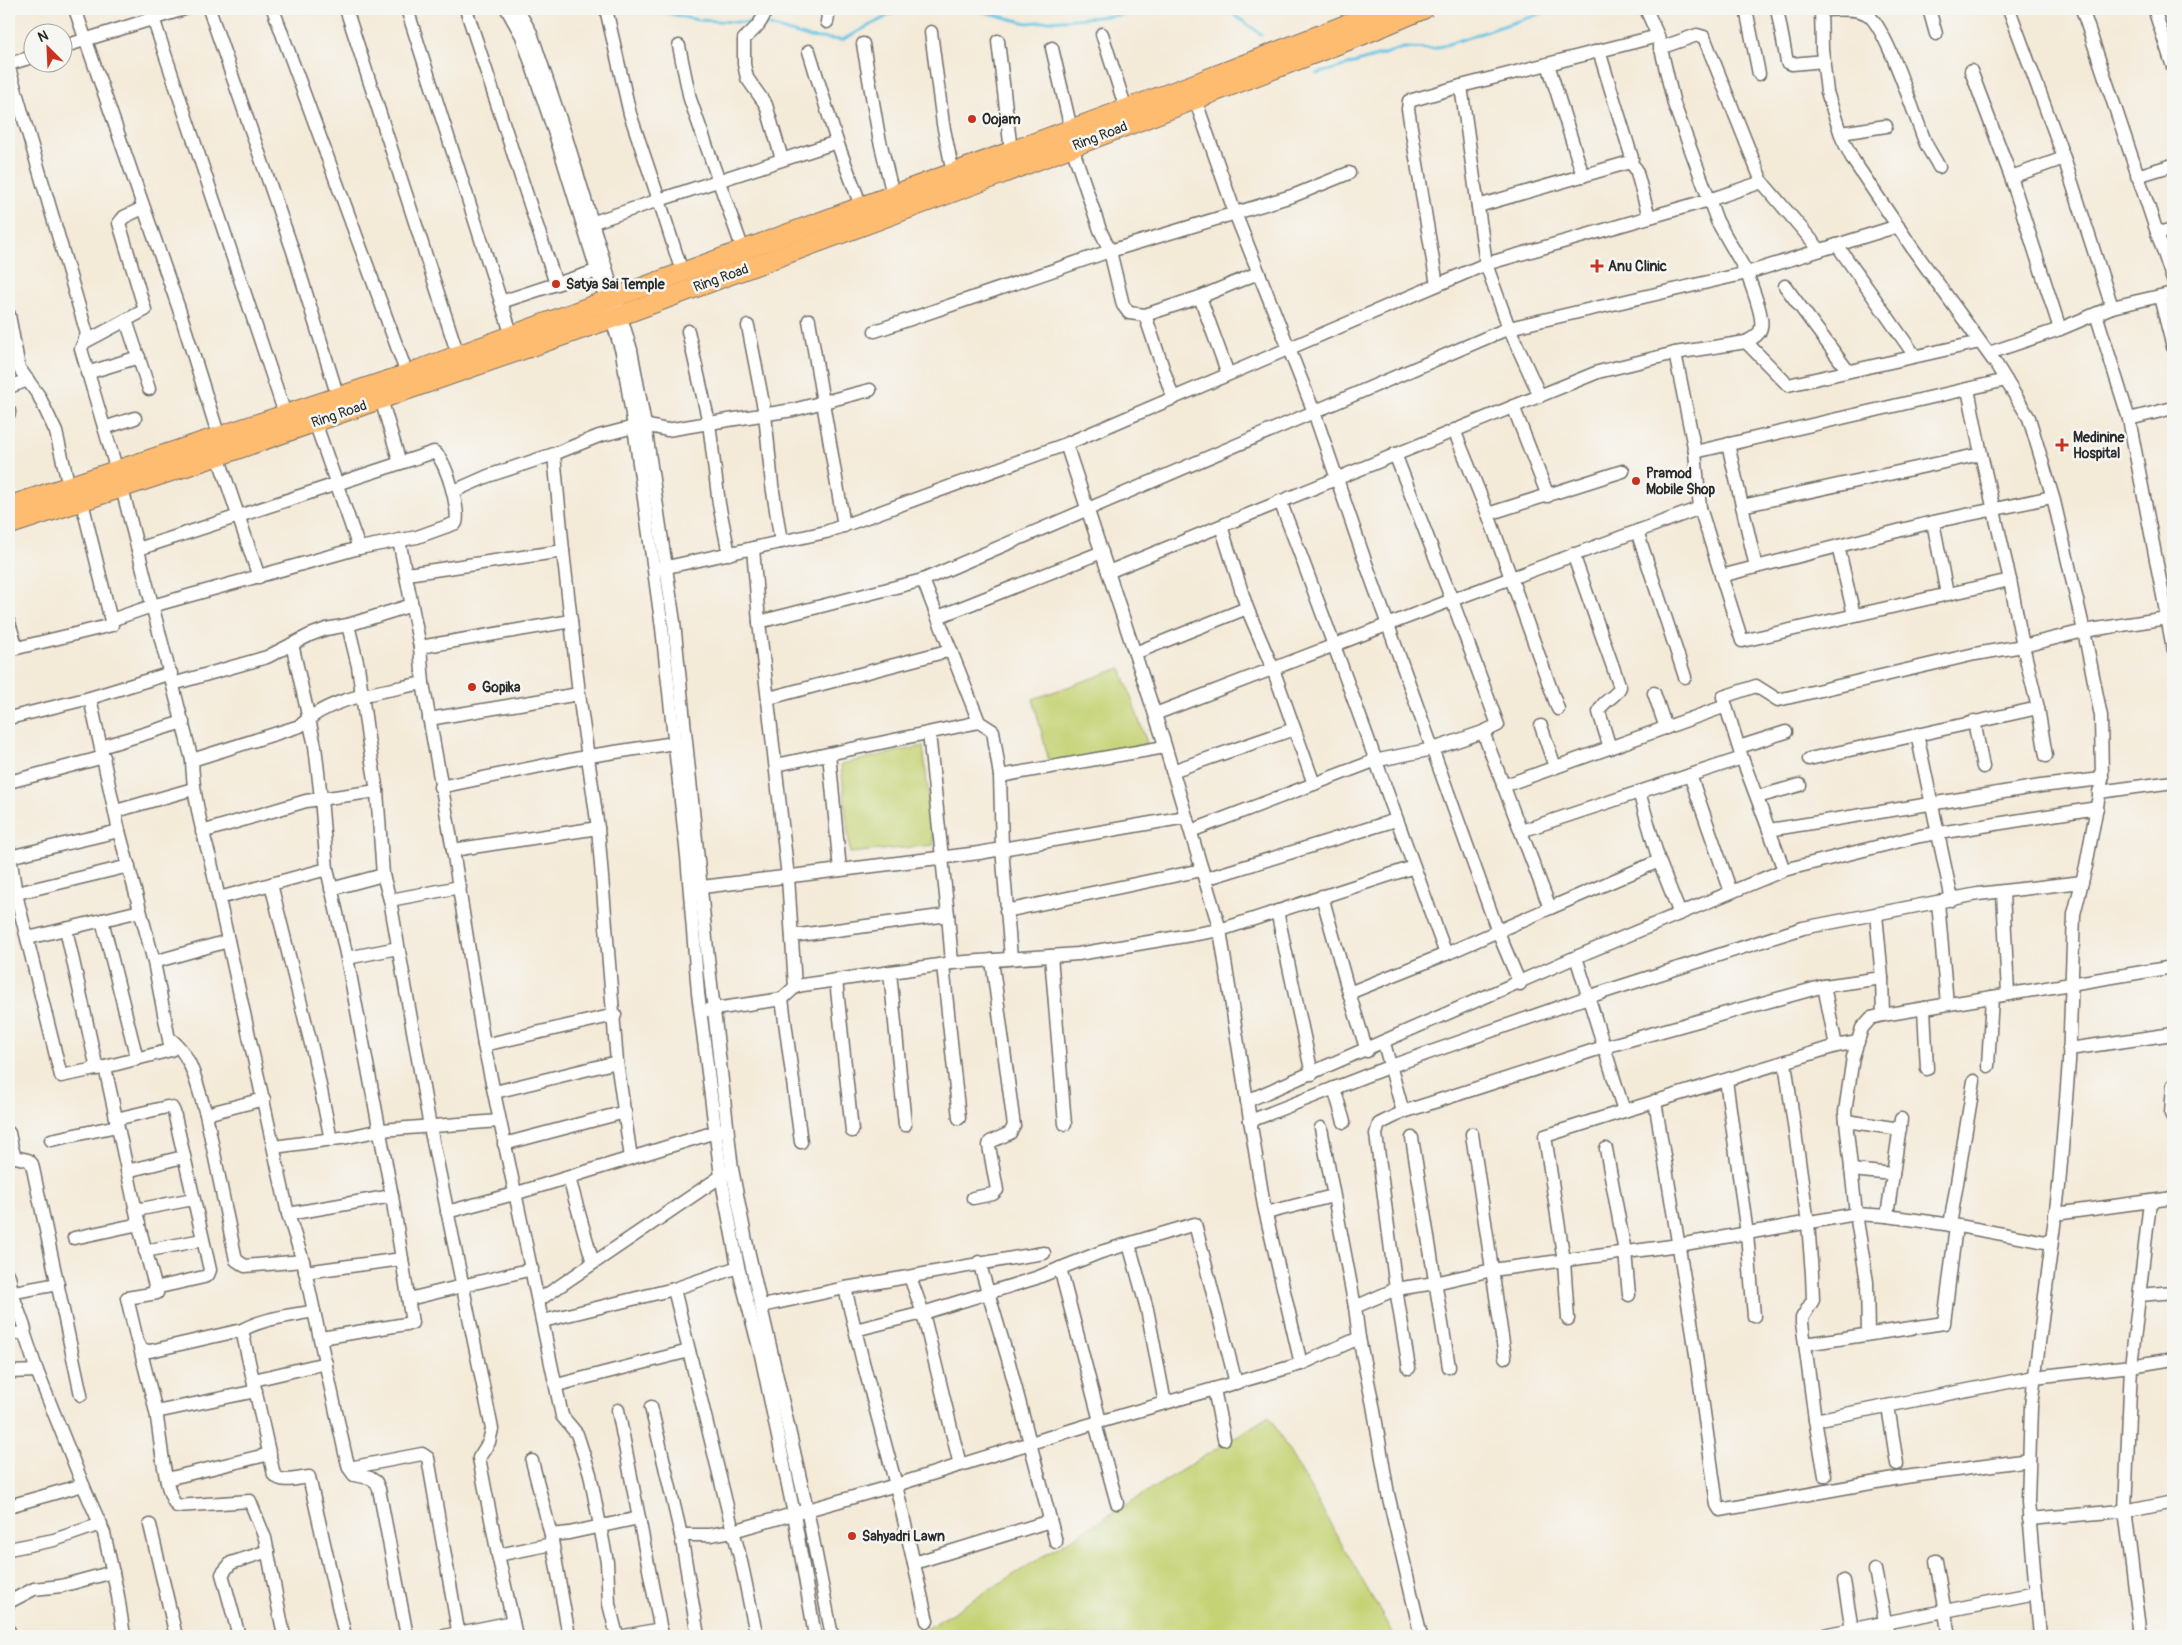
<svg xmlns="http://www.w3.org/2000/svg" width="2182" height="1645" font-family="Pangolin,sans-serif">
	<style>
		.green { fill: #c5d375; stroke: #787f50 }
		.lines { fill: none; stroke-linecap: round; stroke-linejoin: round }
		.stream { stroke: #66c6e4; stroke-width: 3 }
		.minor-casing { stroke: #716e68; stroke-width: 15 }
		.highway-casing { stroke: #716e68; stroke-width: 21 }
		.minor { stroke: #fff; stroke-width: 12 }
		.highway { stroke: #febc71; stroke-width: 19 }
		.poi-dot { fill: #c8321e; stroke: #f6f6f2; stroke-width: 2 }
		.labels { text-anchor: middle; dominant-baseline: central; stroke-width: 5; stroke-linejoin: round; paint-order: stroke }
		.poi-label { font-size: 14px; font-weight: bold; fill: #2b2b2b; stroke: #f6f6f2; text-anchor: start }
		.street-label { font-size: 14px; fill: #2b2b2b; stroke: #f6f6f2 }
	</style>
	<rect width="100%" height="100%" fill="#f6f6f2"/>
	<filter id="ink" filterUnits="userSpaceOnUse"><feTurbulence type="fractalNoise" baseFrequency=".02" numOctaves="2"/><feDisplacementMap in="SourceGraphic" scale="10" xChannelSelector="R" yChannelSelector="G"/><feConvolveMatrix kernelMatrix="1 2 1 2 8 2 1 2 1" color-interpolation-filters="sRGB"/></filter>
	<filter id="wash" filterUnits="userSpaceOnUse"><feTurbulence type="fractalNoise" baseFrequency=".0096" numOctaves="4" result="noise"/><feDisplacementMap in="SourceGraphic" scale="20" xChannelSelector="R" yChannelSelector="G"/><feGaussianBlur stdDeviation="1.12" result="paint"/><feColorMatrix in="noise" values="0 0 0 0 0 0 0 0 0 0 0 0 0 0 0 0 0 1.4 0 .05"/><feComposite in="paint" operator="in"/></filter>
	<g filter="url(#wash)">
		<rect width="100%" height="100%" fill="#f4ead8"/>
		<g class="green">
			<polygon points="1121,668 1148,746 1050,765 1033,699"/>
			<polygon points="923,746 934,845 850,853 841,764"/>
			<polygon points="1269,1416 1394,1636 915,1636"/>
		</g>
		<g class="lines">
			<g class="stream">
				<polyline points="650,9 697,20 755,23"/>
				<polyline points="972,9 1027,23 1190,9"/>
				<polyline points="1226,9 1261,34"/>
				<polyline points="763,24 808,37 842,40 901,9"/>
				<polyline points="1317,74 1404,48 1433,49 1555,9"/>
			</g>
		</g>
	</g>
	<g filter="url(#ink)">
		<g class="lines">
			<g class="minor-casing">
				<g id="minor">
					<polyline points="75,9 179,309 219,437"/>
					<polyline points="150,9 285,414"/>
					<polyline points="209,9 293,251 338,397"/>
					<polyline points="273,9 407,374"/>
					<polyline points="346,9 458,355"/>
					<polyline points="407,9 512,336"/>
					<polyline points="466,9 556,284 501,302"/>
					<polyline points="507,9 522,36 556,137 622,352 634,427 662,628 687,856 698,993 721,1176 738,1267 761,1355 794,1514 815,1636"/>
					<polyline points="517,9 531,33 565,134 631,350 645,425 674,622 707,949 732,1169 746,1241 807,1509 832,1636"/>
					<path d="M766,9C763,22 754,30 744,39V64L747,78L766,105L782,159"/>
					<polyline points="1646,9 1658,36"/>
					<polyline points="1746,9 1759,74"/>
					<polyline points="1777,9 1787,62 1792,64 1824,61"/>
					<polyline points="1821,9 1822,49 1827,92 1842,138 1853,160 1913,249 1996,364 2029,418 2054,501 2084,631 2101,716 2102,779 2086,866 2074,914 2069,1062 2059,1186 2031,1406 2028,1502 2040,1636"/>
					<polyline points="1929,9 1936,34"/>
					<polyline points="2009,9 2064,158 2112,307"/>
					<polyline points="2082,9 2173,280"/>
					<path d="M1821,10C1834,10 1855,7 1867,14C1887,27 1915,118 1926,144C1930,152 1935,159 1939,167"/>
					<polyline points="2156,15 2173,67"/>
					<polyline points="827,22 829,9"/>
					<polyline points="931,32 943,124 953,173"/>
					<polyline points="1102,34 1126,109"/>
					<polyline points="998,41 1011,151"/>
					<polyline points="863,44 879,137 893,195"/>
					<polyline points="679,46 690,99 743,250"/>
					<polyline points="62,47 184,9"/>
					<polyline points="1052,48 1071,129"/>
					<polyline points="1660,48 1697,35 1704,37 1762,182 1820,250"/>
					<polyline points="1599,51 1632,158 1630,162 1636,169 1649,217"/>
					<polyline points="9,64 32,57"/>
					<polyline points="1548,64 1583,176"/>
					<polyline points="9,68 87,334 81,349 117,471"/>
					<polyline points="1971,71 2011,177"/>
					<polyline points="1195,99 1235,213 1314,412 1364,558 1498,932 1520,984"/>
					<polyline points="1841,133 1886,126"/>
					<polyline points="837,142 861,206"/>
					<polyline points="1072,147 1100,230 1110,251 1123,305 1129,313 1145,315 1200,297 1258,273"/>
					<polyline points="2137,176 2173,165"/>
					<polyline points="1478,206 1630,162"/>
					<polyline points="591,223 659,200 630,114 606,9"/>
					<polyline points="2157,233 2173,229"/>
					<polyline points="1837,245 1915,356"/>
					<polyline points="682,272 659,200 837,142 809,51"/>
					<polyline points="556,284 603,269"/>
					<polyline points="1437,285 1408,109 1409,101 1461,86"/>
					<polyline points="1785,286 1848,371"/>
					<polyline points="1200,297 1228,374"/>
					<polyline points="2160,297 2173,347"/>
					<polyline points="2096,314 2129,419 2173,648"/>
					<polyline points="9,315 19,368 39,396 56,432 69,487"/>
					<polyline points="1145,315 1173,398"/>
					<polyline points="126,320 149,389"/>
					<polyline points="809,320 844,526"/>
					<polyline points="748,326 765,414 772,485 781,542"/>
					<polyline points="2060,329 2011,177 2064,158"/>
					<polyline points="688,331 709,423 719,504 729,554"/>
					<polyline points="875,331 1110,251 1295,195 1349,173"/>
					<polyline points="85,342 145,310 119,223 124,217 143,208"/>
					<polyline points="1989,353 2060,329 2112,307 2173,293"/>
					<polyline points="87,373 139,357"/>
					<polyline points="9,387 28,380"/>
					<polyline points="1540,396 1509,328 1486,264 1709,200 1762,182"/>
					<polyline points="381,399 400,463"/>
					<polyline points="1513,406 1548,496"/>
					<polyline points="9,411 9,413"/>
					<polyline points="2129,419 2173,408"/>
					<polyline points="315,422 359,548"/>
					<polyline points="104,428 135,418"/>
					<polyline points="1454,430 1488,514"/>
					<polyline points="1066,444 1486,264 1461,86 1658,36 1674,104 1717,221 1747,273 1898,226"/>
					<polyline points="1728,444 1756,567 1933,522 2052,497"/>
					<polyline points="1695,452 2006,380"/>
					<polyline points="1395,454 1452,600 1498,725 1483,732"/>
					<polyline points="1981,454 2010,580"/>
					<polyline points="218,456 259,577"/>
					<path d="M122,488L192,760C193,794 200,825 210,858L288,1214L303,1261L345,1453L349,1468L354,1475L370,1478L376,1482L379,1489L407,1636"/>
					<polyline points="454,491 488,476 554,454"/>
					<path d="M1280,501C1338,651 1390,803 1446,954L1550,908"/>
					<polyline points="1742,506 1981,454 1968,389"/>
					<polyline points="1700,508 1742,641 2010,580 2023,646 2084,631 2173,617"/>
					<polyline points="1933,522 1947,594"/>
					<polyline points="1221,526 1247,608 1273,669 1314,784"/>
					<polyline points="1637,531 1685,677"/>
					<polyline points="399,540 420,647 423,683 453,850 484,1045 562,1416 577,1434 590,1474 607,1562 609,1604 617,1636"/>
					<polyline points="1838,546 1854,615"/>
					<polyline points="753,548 759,622 788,877 795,987"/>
					<polyline points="563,551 554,454 599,436 634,427 645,425 667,430 709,423 793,410 870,390"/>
					<path d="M1573,554L1620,687C1616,698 1602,700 1599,712L1610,748"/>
					<polyline points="658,569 826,532 1066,444 1163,739 1220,930 1078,954 952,963 803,985 795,987 782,999 708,1010"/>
					<polyline points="1108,572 1598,372 1675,353 1746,342 1788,385 1980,342"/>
					<polyline points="407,574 563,551 571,621 420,647"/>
					<polyline points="1721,576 1756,567"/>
					<polyline points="923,580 979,722 993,731 1000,776 1165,747"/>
					<polyline points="412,605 348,625 358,666 368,738 377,791 383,875 390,900 430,1127 492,1429 489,1442 479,1458 498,1555 552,1544"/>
					<polyline points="938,617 1102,552"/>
					<path d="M111,620L152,606L359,548L417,537L456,523C460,510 446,459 434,452L138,549"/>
					<polyline points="571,621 579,694 598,828 617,1062 631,1158"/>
					<path d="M759,622L923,580L1509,328L1747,273C1751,286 1764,315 1761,328C1760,335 1751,339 1746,342"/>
					<polyline points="9,623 17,648 112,625 82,502"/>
					<polyline points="1135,653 1247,608"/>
					<polyline points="173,684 267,657 310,635 326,629 348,625"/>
					<polyline points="1654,693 1666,728"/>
					<polyline points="769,698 951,650"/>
					<polyline points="2038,708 2046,756"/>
					<polyline points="1558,709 1488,514 1623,471"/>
					<polyline points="1155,714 1452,600 1700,508 1695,452 1675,353"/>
					<polyline points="9,718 90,698 171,673"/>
					<polyline points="429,719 579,694"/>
					<polyline points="1974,721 1983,767"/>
					<polyline points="1541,726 1555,767"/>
					<polyline points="1917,734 1952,900"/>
					<polyline points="101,747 183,722"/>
					<polyline points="1739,747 1786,732"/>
					<polyline points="829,754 840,870"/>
					<polyline points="1742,758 1784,870"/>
					<path d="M192,760L300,726C331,696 382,692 423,683"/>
					<polyline points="776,765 979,722"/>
					<polyline points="1172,771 1294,729"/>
					<polyline points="1690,775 1731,892"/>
					<polyline points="1000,776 1002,848 1011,958"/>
					<polyline points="9,782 104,757"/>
					<polyline points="1503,786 1726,706"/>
					<polyline points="440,787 589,756 681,742"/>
					<polyline points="1639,792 1659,861"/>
					<polyline points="2099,792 2173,782"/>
					<polyline points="1757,797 1800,785"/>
					<polyline points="116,811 193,789"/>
					<polyline points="1769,830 2041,786 2102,779"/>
					<polyline points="1191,831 1374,761 1433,749 1483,732 1550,908 1659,861 1680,914"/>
					<polyline points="1521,831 1742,758 1723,697 1756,686 1778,700 1975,654 2023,646 2038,708 1809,759"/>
					<polyline points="202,832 306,801 377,791"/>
					<polyline points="9,850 16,894 61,1076 105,1067 171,1050 154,962 119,831 90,698"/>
					<polyline points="453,850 598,828"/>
					<polyline points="9,857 119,831"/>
					<polyline points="1414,867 1220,930 1247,1101 1576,957 1784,870 1920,836 2097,808"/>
					<polyline points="327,869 347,958 392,1196"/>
					<polyline points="1205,879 1396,820"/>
					<polyline points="271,884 314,1056 331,1140"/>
					<polyline points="694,888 979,853 1186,817"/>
					<polyline points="331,889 383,875"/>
					<polyline points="2003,892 2008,994"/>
					<polyline points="9,895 129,866"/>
					<polyline points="1322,896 1349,993"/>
					<polyline points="219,898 327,869 321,798 315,746 292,644"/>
					<polyline points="390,900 460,887"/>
					<polyline points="1938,902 1947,1004"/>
					<polyline points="1006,911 1202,870"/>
					<polyline points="1277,911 1312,1074"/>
					<polyline points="948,915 952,963"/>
					<polyline points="102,920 137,1059"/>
					<polyline points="66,929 97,1069"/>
					<polyline points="792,936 948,915 929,733"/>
					<polyline points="28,938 140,911"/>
					<polyline points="1051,956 1065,1124"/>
					<polyline points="1576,957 1624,1111 1836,1046 1858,1042"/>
					<polyline points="347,958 398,948"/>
					<polyline points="154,962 228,941"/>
					<polyline points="943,965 959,1118"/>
					<polyline points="890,972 905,1125"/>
					<polyline points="1882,978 1883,1015 2173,967"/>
					<polyline points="836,980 852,1131"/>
					<polyline points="1824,986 1836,1046"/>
					<polyline points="782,999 801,1142"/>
					<polyline points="1924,1008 1927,1069"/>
					<path d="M169,1038C193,1055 197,1087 206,1114"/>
					<polyline points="1384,1043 1403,1112"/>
					<polyline points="484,1045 615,1015"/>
					<polyline points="2069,1049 2173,1034"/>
					<polyline points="1367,1051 1349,993 1446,954"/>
					<polyline points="1785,1062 1808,1223 1812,1274 1813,1300 1802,1318 1802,1323 1805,1344"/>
					<polyline points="1988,1066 1992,997"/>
					<path d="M105,1067L140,1230L157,1293L127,1298L137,1340L142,1350L150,1351L242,1330C264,1318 290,1316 314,1311"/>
					<polyline points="1726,1080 1747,1234 1754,1316"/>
					<polyline points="2173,1085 2171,1114 2173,1118"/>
					<polyline points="1334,1088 1344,1122"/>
					<polyline points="495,1092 617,1062"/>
					<polyline points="264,1099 206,1114 236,1260 245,1266 303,1261"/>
					<polyline points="1247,1101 1264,1206 1301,1364"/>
					<polyline points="1655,1101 1692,1327 1717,1505 1720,1510 1905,1477 2029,1460"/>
					<polyline points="116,1119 167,1107 172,1108 174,1112 210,1270 208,1275 204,1277 155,1288"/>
					<polyline points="1250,1121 1391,1066 1588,997 1803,928 1978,894 2082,882"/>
					<polyline points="1846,1121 1900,1129"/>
					<polyline points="1321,1128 1355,1307"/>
					<polyline points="9,1133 12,1148 11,1155"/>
					<polyline points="1472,1134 1505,1357"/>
					<polyline points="1412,1138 1449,1367"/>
					<polyline points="51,1140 117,1126"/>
					<polyline points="504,1144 625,1112"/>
					<polyline points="274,1147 348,1137 381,1130 499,1121"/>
					<polyline points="12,1148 15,1157 28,1160 32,1164 81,1395"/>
					<polyline points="1606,1149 1625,1252 1629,1295"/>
					<polyline points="1851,1170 1893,1174"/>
					<polyline points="127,1171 183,1157"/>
					<polyline points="569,1178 593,1263"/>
					<polyline points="973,1198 993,1194 997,1190 989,1146 990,1142 1010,1133 1014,1126 992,960"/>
					<polyline points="136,1210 193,1199"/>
					<polyline points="447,1212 514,1194 722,1130"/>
					<polyline points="1266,1213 1333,1196"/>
					<polyline points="288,1214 392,1196 402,1259 305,1272"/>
					<polyline points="2055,1214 2173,1198"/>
					<polyline points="1887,1216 1901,1119"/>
					<polyline points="1950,1225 1974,1081"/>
					<polyline points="1956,1226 1944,1323 1805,1344 1815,1420 2034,1377 2131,1366 2173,1359"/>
					<polyline points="74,1238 139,1224"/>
					<polyline points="1129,1244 1147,1309 1165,1403"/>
					<polyline points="145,1251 202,1240"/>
					<polyline points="979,1262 1008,1359 1056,1542"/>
					<polyline points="1060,1268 1100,1421"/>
					<polyline points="9,1276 12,1293 25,1329 22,1333 9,1334"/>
					<polyline points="910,1277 923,1313 960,1465"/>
					<path d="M845,1288C912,1277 978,1263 1044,1253"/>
					<path d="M674,1289L733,1531C744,1566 748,1601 757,1636"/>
					<polyline points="9,1293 58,1284"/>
					<polyline points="2140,1295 2173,1292"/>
					<polyline points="409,1299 532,1269"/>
					<polyline points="539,1300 726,1173"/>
					<polyline points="762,1306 845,1288 863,1362 896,1485 927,1621"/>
					<polyline points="1568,1319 1564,1261 1545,1136 1624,1111"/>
					<polyline points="543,1321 674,1289 738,1267"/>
					<path d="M242,1330L274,1475C283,1484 297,1478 309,1477L345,1636"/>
					<polyline points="855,1330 923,1313 1036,1278 1101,1252 1195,1224 1236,1383"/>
					<polyline points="24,1332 37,1371 83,1485 104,1533 118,1596 124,1636"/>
					<polyline points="1868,1334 1867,1282 1856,1214 1845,1112 1853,1057 1862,1028 1871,1018 1883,1015"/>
					<polyline points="321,1338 412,1323 402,1259"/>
					<polyline points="1359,1338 1373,1405 1388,1494 1421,1636"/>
					<path d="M140,1348C145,1369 151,1391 156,1412C160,1432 164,1494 177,1506L250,1501L265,1538L284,1636"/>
					<polyline points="1409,1368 1396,1289 1376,1134 1379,1124 1403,1112 1604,1047 1824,986 1882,978 1876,914"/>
					<polyline points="9,1372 37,1371"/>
					<polyline points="254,1380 326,1363"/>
					<polyline points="557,1385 689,1351"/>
					<polyline points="1214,1389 1224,1439"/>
					<polyline points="1888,1406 1897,1464"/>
					<polyline points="651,1407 681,1535"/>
					<polyline points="618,1410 639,1518"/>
					<polyline points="156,1412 256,1391"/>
					<polyline points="1815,1420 1825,1476"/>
					<polyline points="1095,1423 1117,1503"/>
					<polyline points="532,1461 551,1535 569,1636"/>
					<polyline points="349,1468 422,1454 428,1458 459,1636"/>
					<polyline points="167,1479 270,1454"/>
					<polyline points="9,1506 83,1485"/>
					<polyline points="2029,1519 2134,1510 2173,1502"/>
					<polyline points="150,1525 176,1636"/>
					<polyline points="551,1535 569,1533 639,1518 662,1636"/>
					<polyline points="9,1549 54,1540 101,1524"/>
					<polyline points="1936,1561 1949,1636"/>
					<polyline points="914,1563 1050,1521"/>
					<polyline points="1875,1570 1888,1636"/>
					<polyline points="1844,1581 1853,1636"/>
					<polyline points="9,1602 34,1589 61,1586 113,1572"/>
					<polyline points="513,1622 516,1636"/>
					<polyline points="9,1631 10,1636"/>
					<polyline points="1828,1634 2036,1593"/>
					<polyline points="239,1636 222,1574 231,1563 268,1551"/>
					<polyline points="444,1636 513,1622 498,1555"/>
					<polyline points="624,1636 661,1629"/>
					<polyline points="698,1636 681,1535 710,1535 733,1531 896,1485 1085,1426 1301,1364 1359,1338 1355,1307 1396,1289 1435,1283 1492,1270 1679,1245 1856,1214 1887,1216 1959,1226 2051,1243"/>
					<polyline points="2141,1636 2125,1510 2131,1366 2150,1202"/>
				</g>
			</g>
			<g class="highway-casing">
				<g id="highway">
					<polyline points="9,506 407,374 1191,85 1386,9"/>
					<polyline points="9,525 218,456 622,315 994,177 1360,36 1424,9"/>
				</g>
			</g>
			<use href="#minor" class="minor"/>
			<use href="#highway" class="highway"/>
		</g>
	</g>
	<g class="poi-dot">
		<circle cx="972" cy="119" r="5"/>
		<path d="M1594.5 258.5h5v5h5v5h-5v5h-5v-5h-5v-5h5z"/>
		<circle cx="556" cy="284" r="5"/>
		<path d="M2059.5 437.5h5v5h5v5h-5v5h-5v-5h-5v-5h5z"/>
		<circle cx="1636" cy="481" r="5"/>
		<circle cx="472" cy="687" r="5"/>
		<circle cx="852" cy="1536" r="5"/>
	</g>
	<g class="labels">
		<g class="poi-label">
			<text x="982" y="119">Oojam</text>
			<text x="1608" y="266">Anu Clinic</text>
			<text x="566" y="284">Satya Sai Temple</text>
			<text x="2073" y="437">Medinine<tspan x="2073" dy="16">Hospital</tspan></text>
			<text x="1646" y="473">Pramod<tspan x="1646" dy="16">Mobile Shop</tspan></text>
			<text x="482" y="687">Gopika</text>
			<text x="862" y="1536">Sahyadri Lawn</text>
		</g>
		<g class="street-label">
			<text transform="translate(1100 136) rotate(-21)">Ring Road</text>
			<text transform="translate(721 278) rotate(-20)">Ring Road</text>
			<text transform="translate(339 414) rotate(-19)">Ring Road</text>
		</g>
	</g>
	<rect width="2182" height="1645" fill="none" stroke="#f6f6f2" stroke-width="30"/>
	<g transform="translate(48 48) rotate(336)"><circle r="24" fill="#f6f6f2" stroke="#a5a5a2"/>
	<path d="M0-4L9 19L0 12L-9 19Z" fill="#c8321e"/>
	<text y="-8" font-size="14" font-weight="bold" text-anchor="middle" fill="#2b2b2b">N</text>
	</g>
</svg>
